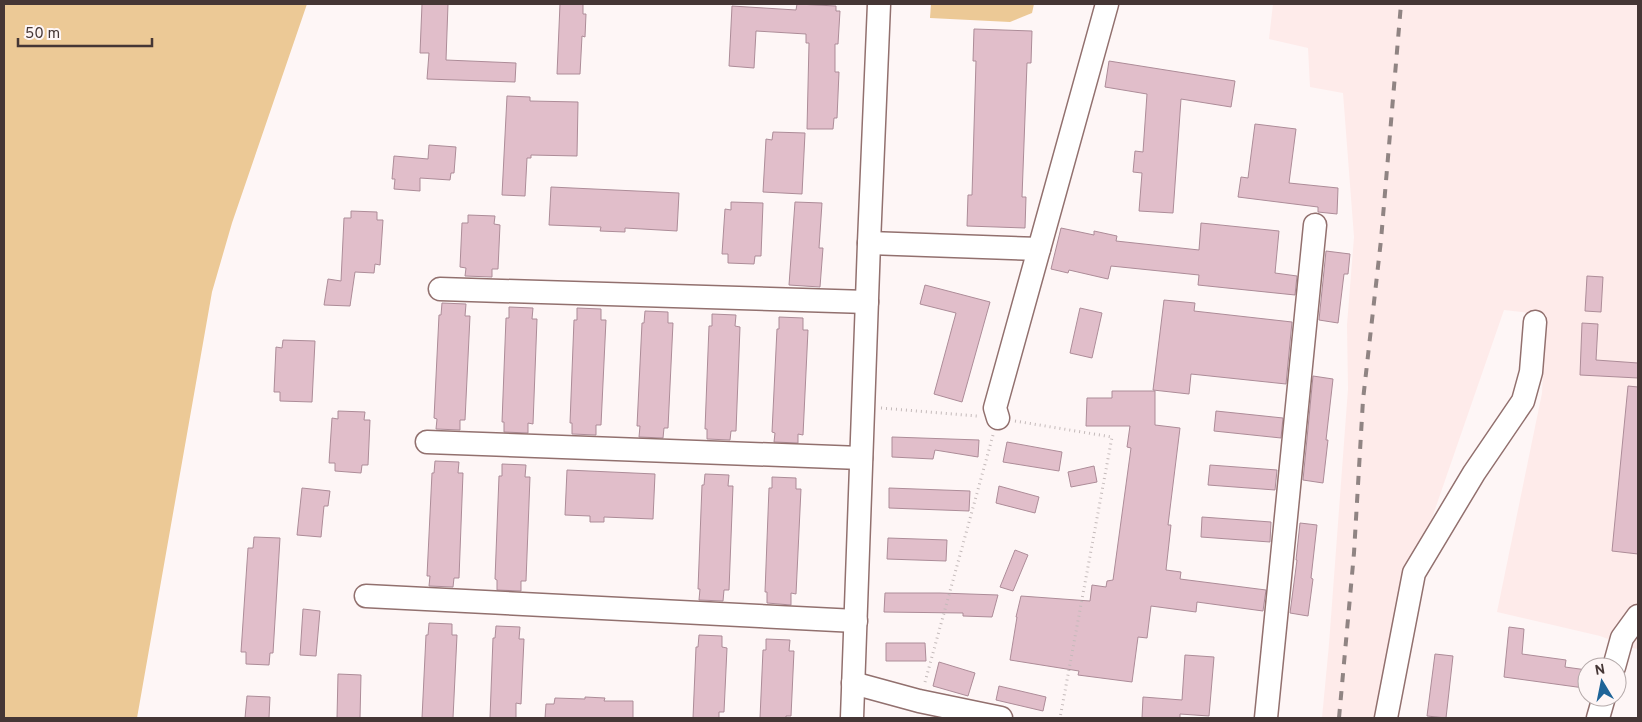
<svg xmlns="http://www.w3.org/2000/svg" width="1642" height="722" font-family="Overpass,sans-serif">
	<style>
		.built { fill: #feebea }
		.green { fill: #ecc996 }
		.building { fill: #e1beca; stroke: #ad8c98 }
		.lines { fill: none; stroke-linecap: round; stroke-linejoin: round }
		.minor-casing { stroke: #92706e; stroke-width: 25 }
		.path { stroke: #c4baba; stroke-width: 3; stroke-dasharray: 1 4; stroke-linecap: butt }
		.minor { stroke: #fff; stroke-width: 22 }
		.rail { stroke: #908483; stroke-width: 4; stroke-dasharray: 9 9; stroke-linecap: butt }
	</style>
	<rect width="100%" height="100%" fill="#fef6f6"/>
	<polygon class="built" points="1273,4 1638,4 1638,649 1632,648 1600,636 1497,612 1542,393 1546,315 1504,310 1423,544 1381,718 1322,718 1329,644 1348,389 1347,325 1354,237 1343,93 1310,87 1308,48 1269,39"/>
	<g class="green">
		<polygon points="4,4 307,4 232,223 212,292 137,718 4,718"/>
		<polygon points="931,4 1034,4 1032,13 1010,22 930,18"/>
	</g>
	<g class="building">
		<polygon points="422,4 448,4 446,60 516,63 515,82 427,79 429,53 420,53"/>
		<polygon points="560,4 583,4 583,14 586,14 585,37 582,36 580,74 557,74"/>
		<polygon points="797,4 836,6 836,11 840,11 838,44 835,44 835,72 839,72 837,118 834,118 833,129 807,129 809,43 806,43 806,34 756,31 754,68 729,66 732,6 796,10"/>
		<polygon points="974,29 1032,31 1031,63 1027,63 1022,197 1026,197 1025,228 967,226 968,195 972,195 976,61 973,61"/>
		<polygon points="1109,61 1235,81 1231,107 1181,99 1173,213 1139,211 1142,173 1133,172 1135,151 1143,152 1147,94 1105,87"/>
		<polygon points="507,96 530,97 530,101 578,102 577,156 531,155 531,158 527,158 525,196 502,195"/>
		<polygon points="1255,124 1296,129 1289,183 1338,188 1337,214 1318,212 1318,207 1238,197 1241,177 1248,178"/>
		<polygon points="773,132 805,133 802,194 763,192 766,139 772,140"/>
		<polygon points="429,145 456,147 454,173 451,173 450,180 420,178 420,191 394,189 395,179 392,179 394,156 428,159"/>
		<polygon points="551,187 679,193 677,231 625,228 625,232 600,231 601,227 549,225"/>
		<polygon points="731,202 763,203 761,256 755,256 754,264 728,263 728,254 722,254 725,209 731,210"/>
		<polygon points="795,202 822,203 819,248 823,248 820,287 789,285"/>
		<polygon points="351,211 377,212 377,220 383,220 380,265 375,264 374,273 355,272 350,306 324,305 328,279 341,281 344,218 351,218"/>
		<polygon points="468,215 495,216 494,224 500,225 498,269 492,269 492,277 465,276 466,268 460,267 462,223 468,223"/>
		<polygon points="1201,223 1279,231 1275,273 1297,276 1295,295 1198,285 1199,275 1111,266 1108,279 1069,270 1068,273 1051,269 1061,228 1094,235 1094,231 1117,236 1116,241 1199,250"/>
		<polygon points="1326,251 1350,254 1348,274 1344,274 1338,323 1319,320"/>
		<polygon points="1587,276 1603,277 1601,312 1585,311"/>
		<polygon points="925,285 990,302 962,402 934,394 956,313 920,304"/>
		<polygon points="1164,300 1195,303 1194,311 1292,322 1286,384 1191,374 1189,394 1153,390"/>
		<polygon points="442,303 466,304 465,316 470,316 465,420 460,420 460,430 436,429 437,419 434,418 439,315 441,315"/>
		<polygon points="509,307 533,308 532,319 537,319 533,424 528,423 528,433 504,432 504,422 502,422 506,318 509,318"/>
		<polygon points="577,308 601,309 601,320 606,320 601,425 596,425 596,435 572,434 572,423 570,423 574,320 577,320"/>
		<polygon points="1080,308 1102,313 1092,358 1070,353"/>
		<polygon points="645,311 668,312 668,323 673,323 668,428 664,428 663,438 639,437 640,426 637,426 642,323 644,323"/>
		<polygon points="712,314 736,315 735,326 740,327 736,431 731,431 730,440 707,439 707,429 705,429 709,326 712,326"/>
		<polygon points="779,317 803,318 803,330 808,330 803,435 798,434 798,443 774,442 775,433 772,432 777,329 779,329"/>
		<polygon points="1582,323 1598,324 1596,360 1638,363 1638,378 1580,375"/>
		<polygon points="283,340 315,341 312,402 280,401 280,392 274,392 276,347 282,348"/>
		<polygon points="1313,376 1333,379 1326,440 1328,440 1323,483 1303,480"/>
		<polygon points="1628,386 1638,387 1638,554 1612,551"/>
		<polygon points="1112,391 1155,391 1155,425 1180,428 1168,525 1171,525 1166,570 1181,572 1180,579 1266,590 1263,611 1197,602 1196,612 1151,606 1147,638 1138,637 1132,682 1078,675 1079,671 1010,660 1017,617 1016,617 1021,596 1090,601 1092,585 1106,587 1107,581 1113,580 1131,448 1127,447 1130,426 1086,426 1087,398 1112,398"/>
		<polygon points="338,411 365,412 364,420 370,420 368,465 362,465 361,473 335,471 335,463 329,463 332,418 338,419"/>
		<polygon points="1216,411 1283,418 1281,438 1214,431"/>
		<polygon points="892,437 979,440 978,457 935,450 933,459 892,457"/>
		<polygon points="1007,442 1062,452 1059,471 1003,462"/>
		<polygon points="435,461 459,462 458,473 463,473 459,578 454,578 453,587 429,586 430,576 427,576 432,473 434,473"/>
		<polygon points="502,464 526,465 525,477 530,477 526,581 521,581 521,591 497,590 497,580 495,579 499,476 502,476"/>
		<polygon points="1210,465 1277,470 1275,490 1208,485"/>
		<polygon points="1094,466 1097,482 1071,487 1068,472"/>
		<polygon points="567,470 655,474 653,519 604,517 604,522 590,522 590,516 565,515"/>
		<polygon points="705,474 729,475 728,486 733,486 729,590 724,590 723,601 699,600 700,589 698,589 702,485 704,485"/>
		<polygon points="772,477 796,478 796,489 801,489 796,594 791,593 791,605 767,603 767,592 765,592 769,488 772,488"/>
		<polygon points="999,486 1039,497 1035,513 996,503"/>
		<polygon points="302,488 330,491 328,506 324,506 321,537 297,535"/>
		<polygon points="889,488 970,491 969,511 889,508"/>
		<polygon points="1202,517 1271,522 1270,542 1201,537"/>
		<polygon points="1300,523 1317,525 1311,578 1313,579 1308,616 1290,613 1297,560 1296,560"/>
		<polygon points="254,537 280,538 273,653 270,653 269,665 246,664 246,652 241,652 248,548 253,548"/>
		<polygon points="888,538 947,540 946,561 887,559"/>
		<polygon points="1015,550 1028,555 1013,591 1000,587"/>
		<polygon points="885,593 940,593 998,595 992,617 963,616 963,613 884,612"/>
		<polygon points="303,609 320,611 316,656 300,655"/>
		<polygon points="429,623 452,624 452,635 457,635 453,718 422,718 426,635 428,635"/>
		<polygon points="496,626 520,627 519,639 524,639 521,704 516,703 516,718 490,718 493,638 495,638"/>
		<polygon points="1509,627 1524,629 1522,654 1566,660 1565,667 1587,670 1584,688 1504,677"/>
		<polygon points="699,635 722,636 722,647 727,648 724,712 719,712 719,718 693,718 696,647 698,647"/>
		<polygon points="766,639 790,640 789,651 794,651 791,716 786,716 786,718 760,718 763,650 766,650"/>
		<polygon points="886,643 925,643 926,661 886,661"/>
		<polygon points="1435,654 1453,656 1446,718 1427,716"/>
		<polygon points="1185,655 1214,657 1209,716 1180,714 1180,718 1142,718 1143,697 1182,700"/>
		<polygon points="939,662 975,673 968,696 933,686"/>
		<polygon points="338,674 361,675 360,718 337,718"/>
		<polygon points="999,686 1046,697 1043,711 996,700"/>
		<polygon points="247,696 270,697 269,718 245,718"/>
		<polygon points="585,697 605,698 604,701 633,701 633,718 545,718 546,704 554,704 555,698 585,699"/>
	</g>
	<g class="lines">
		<g class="minor-casing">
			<g id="minor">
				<polyline points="869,243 1039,249"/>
				<polyline points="440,289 867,302"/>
				<polyline points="998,418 995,408 1107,4"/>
				<polyline points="427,442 861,458"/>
				<polyline points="366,596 856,621"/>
				<polyline points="1614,667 1622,638 1638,616"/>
				<polyline points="853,683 919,701 1001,718"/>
				<polyline points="852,718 869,243 879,4"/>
				<polyline points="1266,718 1315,225"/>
				<polyline points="1386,718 1414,573 1474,473 1523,401 1531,372 1535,322"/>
				<polyline points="1598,718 1604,697"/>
			</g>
		</g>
		<g class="path">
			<polyline points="881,408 977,416"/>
			<polyline points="1015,421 1112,437 1060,718"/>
			<polyline points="925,682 993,435"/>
		</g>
		<use href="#minor" class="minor"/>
		<polyline class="rail" points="1339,718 1354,553 1363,400 1381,240 1401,4"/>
	</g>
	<rect width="1642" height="722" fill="none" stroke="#453635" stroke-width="10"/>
	<g transform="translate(1602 682) rotate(350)"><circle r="24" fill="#fef6f6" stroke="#b4a9a9"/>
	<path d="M0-4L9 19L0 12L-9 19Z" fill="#1e6498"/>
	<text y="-8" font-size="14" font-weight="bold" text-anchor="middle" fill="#453635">N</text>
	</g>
	<path d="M18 38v8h134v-8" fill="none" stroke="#453635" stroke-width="2.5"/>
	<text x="25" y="38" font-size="15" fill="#453635" stroke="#fef6f6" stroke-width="4" paint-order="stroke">50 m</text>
</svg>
